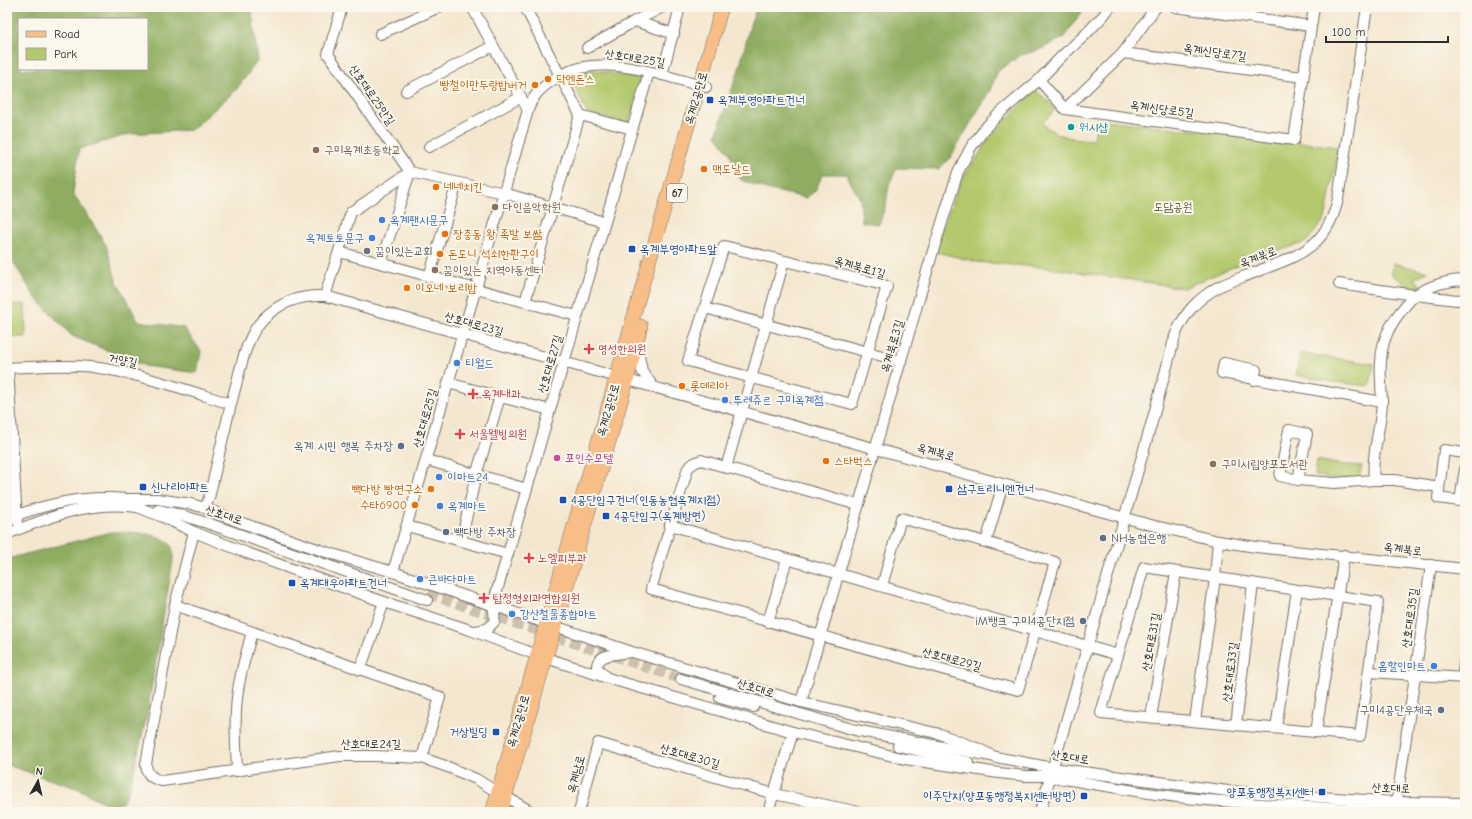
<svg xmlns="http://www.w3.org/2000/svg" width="1472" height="819" font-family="'Comic Neue','Poor Story',sans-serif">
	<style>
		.green { fill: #b4c96d; stroke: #707a4c }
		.forest { fill: #8fad60; stroke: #5d6c46; fill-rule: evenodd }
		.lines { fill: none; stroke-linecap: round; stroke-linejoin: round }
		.minor-tunnel { stroke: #ccc1ae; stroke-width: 10; stroke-dasharray: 10 5; stroke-linecap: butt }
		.minor-casing { stroke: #716d64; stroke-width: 12 }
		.major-casing { stroke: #716d64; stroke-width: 14 }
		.minor { stroke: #fff; stroke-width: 10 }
		.major { stroke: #f7be88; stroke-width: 13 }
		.food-dot { fill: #e8710a; stroke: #fbf7ec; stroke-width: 1.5 }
		.transit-dot { fill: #1a4fb4; stroke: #fbf7ec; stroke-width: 1.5 }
		.culture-dot { fill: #0f9aa8; stroke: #fbf7ec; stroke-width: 1.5 }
		.education-dot { fill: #8d6e63; stroke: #fbf7ec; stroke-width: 1.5 }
		.shop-dot { fill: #3f7fe0; stroke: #fbf7ec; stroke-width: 1.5 }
		.worship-dot { fill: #6b7280; stroke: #fbf7ec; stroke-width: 1.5 }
		.health-dot { fill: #e0444e; stroke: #fbf7ec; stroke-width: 1.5 }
		.service-dot { fill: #5c6f8a; stroke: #fbf7ec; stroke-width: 1.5 }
		.hotel-dot { fill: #d1479c; stroke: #fbf7ec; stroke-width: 1.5 }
		.labels { text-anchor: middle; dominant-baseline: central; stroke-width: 4; stroke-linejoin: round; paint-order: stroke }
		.shield { fill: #fbf7ec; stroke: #696865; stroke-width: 1 }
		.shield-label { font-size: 11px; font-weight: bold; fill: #2b2b2b }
		.street-label { font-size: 12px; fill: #2b2b2b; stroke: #fbf7ec }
		.food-label { font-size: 12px; fill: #c56008; stroke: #fbf7ec; text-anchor: start }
		.transit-label { font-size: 12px; fill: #164399; stroke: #fbf7ec; text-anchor: start }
		.culture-label { font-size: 12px; fill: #0d838f; stroke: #fbf7ec; text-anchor: start }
		.education-label { font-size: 12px; fill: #785e54; stroke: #fbf7ec; text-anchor: start }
		.park-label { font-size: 12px; fill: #545a3f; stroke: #fbf7ec }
		.shop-label { font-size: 12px; fill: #366cbe; stroke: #fbf7ec; text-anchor: start }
		.worship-label { font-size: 12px; fill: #5b616d; stroke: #fbf7ec; text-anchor: start }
		.health-label { font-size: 12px; fill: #be3a42; stroke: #fbf7ec; text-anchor: start }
		.service-label { font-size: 12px; fill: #4e5e75; stroke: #fbf7ec; text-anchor: end }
		.hotel-label { font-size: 12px; fill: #b23c85; stroke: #fbf7ec; text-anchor: start }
	</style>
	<rect width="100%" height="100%" fill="#fbf7ec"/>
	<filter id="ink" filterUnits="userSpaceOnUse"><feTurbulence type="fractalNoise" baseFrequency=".025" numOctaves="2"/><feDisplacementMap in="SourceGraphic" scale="8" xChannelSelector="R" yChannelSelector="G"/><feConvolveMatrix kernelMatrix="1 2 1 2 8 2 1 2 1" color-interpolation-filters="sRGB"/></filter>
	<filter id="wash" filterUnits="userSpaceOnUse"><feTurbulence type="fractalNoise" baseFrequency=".012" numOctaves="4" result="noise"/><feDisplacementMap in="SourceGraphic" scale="16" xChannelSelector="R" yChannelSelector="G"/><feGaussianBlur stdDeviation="0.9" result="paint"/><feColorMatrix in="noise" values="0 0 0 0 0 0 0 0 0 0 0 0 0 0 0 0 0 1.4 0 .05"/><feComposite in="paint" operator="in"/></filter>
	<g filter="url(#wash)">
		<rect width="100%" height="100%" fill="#f4e7cf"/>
		<g class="green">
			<polygon points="593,70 642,79 628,124 587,113 572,81 579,71"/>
			<path d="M1036,90L1056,109L1042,123C1060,139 1072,138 1094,140L1097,119L1339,147L1325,219L1306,242L1247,261L1184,288L1051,268L977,262L933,251L961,181L994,132Z"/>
			<polygon points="1393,263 1428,272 1414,278 1421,286 1409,293 1402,281 1392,275"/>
			<polygon points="25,304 26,337 10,337 9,305"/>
			<polygon points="1300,353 1374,364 1370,386 1333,382 1296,375"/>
			<polygon points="1317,460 1337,464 1362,466 1359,479 1333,479 1315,475"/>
		</g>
		<g class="forest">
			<path d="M7,7H256L252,13L258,60L236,90L191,130L130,134L79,149L73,193L106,245L116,280L138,321L184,328L201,351L197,373L145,366L72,336L35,297L7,252ZM19,19H147V69H19Z"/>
			<polygon points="757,7 1086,7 1063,38 1039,50 1021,55 998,71 990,90 950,158 939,169 897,168 889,184 886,205 879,224 862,222 860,199 846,174 823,174 815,191 806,198 766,189 741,180 729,152 716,135 740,66 751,22"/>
			<path d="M111,532C125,532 167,531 172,548C173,552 173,557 173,560L147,714L130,787L122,803L110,806L79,789L7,765V559Z"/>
		</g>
	</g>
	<g filter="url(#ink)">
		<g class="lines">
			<polyline class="minor-tunnel" points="428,594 681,679"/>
			<g class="minor-casing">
				<g id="minor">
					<polyline points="342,7 328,54 410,172 504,193 604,222"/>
					<polyline points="472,7 528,110"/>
					<polyline points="525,7 580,115 525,302"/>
					<polyline points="1175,7 1311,26"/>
					<polyline points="635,21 663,7"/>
					<polyline points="380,34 439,7"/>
					<polyline points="587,48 635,21 674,34"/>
					<polyline points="1123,53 1303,77"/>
					<polyline points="662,75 680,7"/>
					<polyline points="1039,80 1065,109 1294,140 1314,7"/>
					<polyline points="406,91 493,46"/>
					<polyline points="1065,109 1123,53 1156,7"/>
					<polyline points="580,115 632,129"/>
					<polyline points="429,147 521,97"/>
					<polygon points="724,246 887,286 852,404 688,361"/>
					<polyline points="339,252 577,316"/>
					<polyline points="381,263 410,172"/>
					<polyline points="429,277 457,183"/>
					<path d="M1339,284L1415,295C1378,333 1379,352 1382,402"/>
					<path d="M1415,295C1430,286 1447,280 1465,280"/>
					<polyline points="1415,295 1457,300 1465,299"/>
					<polyline points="325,296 351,212 410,172"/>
					<polyline points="705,308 901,361"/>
					<polyline points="637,346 642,371 654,388"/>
					<path d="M7,368C35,367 64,364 92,367C139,373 186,390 231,404"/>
					<polyline points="8,368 17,521"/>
					<path d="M1254,380L1256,370L1224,363L1222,373L1382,402C1381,428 1371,454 1374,480"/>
					<polyline points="448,383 550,410"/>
					<polyline points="1465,453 1444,450 1438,498 1460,501 1465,469"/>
					<polyline points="426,460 527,489"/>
					<polyline points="726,468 784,261"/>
					<polyline points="1298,480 1307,434 1289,430 1280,476 1298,480 1334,483 1374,480 1395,480 1439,487"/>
					<polyline points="127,499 157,499 191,504 205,508 242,523 326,552 393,572 632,652 801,702 940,734 979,749 997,758"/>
					<polyline points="858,505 701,460 694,463 688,468 651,589 1018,690 1055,562 901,518 882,586"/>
					<polyline points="135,506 163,517 194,532 247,553 384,602 470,630 537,655 614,680 793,732 905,759 999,773 1026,776 1050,776"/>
					<path d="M205,508L209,498C218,460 226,422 236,385C242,363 247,335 264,318C281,301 302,295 325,296L1147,524L1218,541L1256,547L1465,569"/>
					<polyline points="158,510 181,515 207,523 427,600"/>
					<path d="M7,519C44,504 87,495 127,499"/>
					<polyline points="670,525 1118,655"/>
					<polyline points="407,526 508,554"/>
					<path d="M194,532L175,605L146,764C146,774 152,779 162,781L340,756H375L422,758L448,767L476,779L497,792"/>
					<path d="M7,534C49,517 92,500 138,507"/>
					<polyline points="461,541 476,475 500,397"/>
					<polyline points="986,542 1003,484"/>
					<polygon points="1144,567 1378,602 1360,736 1101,713"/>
					<path d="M393,572L528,110C532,97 539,90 550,82C593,48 659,75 706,87"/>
					<polyline points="175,605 440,697 422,758"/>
					<polyline points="768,622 787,559"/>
					<path d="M475,631L487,629L494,622C496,615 492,608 494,601L649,72"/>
					<polyline points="360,670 384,602"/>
					<polyline points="1369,672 1465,678"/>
					<path d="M605,676L597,668C596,653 619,654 630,652"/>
					<polyline points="1462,678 1465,658"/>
					<polyline points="681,679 855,730 1053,768 1228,791 1397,802 1465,803"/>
					<polyline points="720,698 753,707"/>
					<polyline points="801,702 933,251 958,172 971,147 987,126 1001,112 1039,80 1062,56 1084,36 1103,16 1110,7"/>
					<polyline points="1151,717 1176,572"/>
					<polyline points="1195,721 1215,578 1218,541"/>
					<polyline points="1236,725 1253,584"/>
					<polyline points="1276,728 1297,590"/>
					<polyline points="1316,732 1344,555"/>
					<polyline points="898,746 968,762"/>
					<path d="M237,771C236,744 234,717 238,690C241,670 247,651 252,632"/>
					<path d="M1045,776C1092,783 1138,793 1186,798C1273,806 1360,810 1447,812"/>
					<polyline points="506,797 532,812"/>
					<polyline points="1396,807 1431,565"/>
					<polyline points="579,812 598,743 774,794 859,812"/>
					<polyline points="768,812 793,732"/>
					<path d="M1040,812L1153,418L1175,336C1184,313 1198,298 1220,286C1234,280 1249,275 1263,269C1302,255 1328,244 1338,199L1367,7"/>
				</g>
			</g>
			<g class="major-casing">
				<g id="major">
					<polyline points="492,812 722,7"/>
					<polyline points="501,812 627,381 641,326"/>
				</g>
			</g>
			<use href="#minor" class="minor"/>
			<use href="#major" class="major"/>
		</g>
	</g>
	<g class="food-dot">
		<circle cx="548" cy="79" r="4"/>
		<circle cx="535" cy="85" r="4"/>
		<circle cx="704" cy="169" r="4"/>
		<circle cx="436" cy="187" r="4"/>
		<circle cx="445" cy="234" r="4"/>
		<circle cx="440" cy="254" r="4"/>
		<circle cx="407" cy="288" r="4"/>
		<circle cx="682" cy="386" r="4"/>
		<circle cx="826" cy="461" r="4"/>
		<circle cx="431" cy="489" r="4"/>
		<circle cx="415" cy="505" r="4"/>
	</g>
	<g class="transit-dot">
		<rect x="706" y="96" width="8" height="8" rx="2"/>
		<rect x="628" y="245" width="8" height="8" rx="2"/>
		<rect x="139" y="483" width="8" height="8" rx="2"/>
		<rect x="945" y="485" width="8" height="8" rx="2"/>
		<rect x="559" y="496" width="8" height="8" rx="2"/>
		<rect x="602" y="512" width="8" height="8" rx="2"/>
		<rect x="288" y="579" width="8" height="8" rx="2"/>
		<rect x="492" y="728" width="8" height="8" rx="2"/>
		<rect x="1318" y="788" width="8" height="8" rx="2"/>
		<rect x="1080" y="792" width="8" height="8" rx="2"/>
	</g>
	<circle class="culture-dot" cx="1071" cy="127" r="4"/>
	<g class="education-dot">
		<circle cx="316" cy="150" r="4"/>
		<circle cx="495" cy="207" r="4"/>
		<circle cx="435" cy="270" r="4"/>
		<circle cx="1213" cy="464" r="4"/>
	</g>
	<g class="shop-dot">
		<circle cx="382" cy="220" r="4"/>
		<circle cx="372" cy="238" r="4"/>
		<circle cx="457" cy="363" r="4"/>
		<circle cx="725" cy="400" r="4"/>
		<circle cx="439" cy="477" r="4"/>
		<circle cx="440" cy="506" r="4"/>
		<circle cx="420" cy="579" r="4"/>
		<circle cx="512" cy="614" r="4"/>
		<circle cx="1434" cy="666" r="4"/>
	</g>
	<circle class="worship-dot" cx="367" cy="251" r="4"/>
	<g class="health-dot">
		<path d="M587 343h4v4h4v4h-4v4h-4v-4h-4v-4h4z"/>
		<path d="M471 388h4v4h4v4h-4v4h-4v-4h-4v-4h4z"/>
		<path d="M458 428h4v4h4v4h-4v4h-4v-4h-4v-4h4z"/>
		<path d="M527 552h4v4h4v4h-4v4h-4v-4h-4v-4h4z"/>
		<path d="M482 592h4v4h4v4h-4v4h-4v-4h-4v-4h4z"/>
	</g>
	<g class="service-dot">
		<circle cx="401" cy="446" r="4"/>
		<circle cx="446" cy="532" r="4"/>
		<circle cx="1103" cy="538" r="4"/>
		<circle cx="1083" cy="621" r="4"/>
		<circle cx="1441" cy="710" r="4"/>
	</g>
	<circle class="hotel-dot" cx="557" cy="458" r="4"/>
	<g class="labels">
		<rect class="shield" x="667" y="184" width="20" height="18" rx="3"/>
		<g class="shield-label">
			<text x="677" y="193">67</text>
		</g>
		<g class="street-label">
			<text transform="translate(1215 52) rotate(8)">옥계신당로7길</text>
			<text transform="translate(635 58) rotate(9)">산호대로25길</text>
			<text transform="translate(372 95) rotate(55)">산호대로25안길</text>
			<text transform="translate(696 98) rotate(-74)">옥계2공단로</text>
			<text transform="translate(1162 109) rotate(8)">옥계신당로5길</text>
			<text transform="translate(1258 257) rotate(-21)">옥계북로</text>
			<text transform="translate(860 267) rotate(16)">옥계북로1길</text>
			<text transform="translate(474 324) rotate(16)">산호대로23길</text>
			<text transform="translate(892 346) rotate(-74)">옥계북로3길</text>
			<text transform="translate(123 360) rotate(12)">거양길</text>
			<text transform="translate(550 364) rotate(-74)">산호대로27길</text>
			<text transform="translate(608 410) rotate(-74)">옥계2공단로</text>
			<text transform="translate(425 418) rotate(-74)">산호대로25길</text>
			<text transform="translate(936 452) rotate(15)">옥계북로</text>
			<text transform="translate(224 515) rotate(18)">산호대로</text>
			<text transform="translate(1403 549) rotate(7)">옥계북로</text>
			<text transform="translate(1410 618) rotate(-82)">산호대로35길</text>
			<text transform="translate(1151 642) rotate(-80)">산호대로31길</text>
			<text transform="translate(952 659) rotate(15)">산호대로29길</text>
			<text transform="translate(1230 672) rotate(-83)">산호대로33길</text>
			<text transform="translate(756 688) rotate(17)">산호대로</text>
			<text transform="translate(518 721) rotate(-74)">옥계2공단로</text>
			<text x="371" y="744">산호대로24길</text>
			<text transform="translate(690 756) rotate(16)">산호대로30길</text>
			<text transform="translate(1070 757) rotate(9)">산호대로</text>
			<text transform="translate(576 774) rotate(-75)">옥계남로</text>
			<text transform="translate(1391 788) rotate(2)">산호대로</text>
		</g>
		<g class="food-label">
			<text x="556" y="79">닥엔돈스</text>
			<text x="527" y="85" text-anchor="end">빵철이만두랑밥버거</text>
			<text x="712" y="169">맥도날드</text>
			<text x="444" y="187">네네치킨</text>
			<text x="453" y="234">장충동 왕 족발 보쌈</text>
			<text x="448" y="254">돈도니 석쇠한판구이</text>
			<text x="415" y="288">이오네 보리밥</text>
			<text x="690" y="386">롯데리아</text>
			<text x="834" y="461">스타벅스</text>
			<text x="423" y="489" text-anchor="end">빽다방 빵연구소</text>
			<text x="407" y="505" text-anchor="end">수타6900</text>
		</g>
		<g class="transit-label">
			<text x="718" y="100">옥계부영아파트건너</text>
			<text x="640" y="249">옥계부영아파트앞</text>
			<text x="151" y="487">신나리아파트</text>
			<text x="957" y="489">삼구트리니엔건너</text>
			<text x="571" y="500">4공단입구건너(인동농협옥계지점)</text>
			<text x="614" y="516">4공단입구(옥계방면)</text>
			<text x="300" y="583">옥계대우아파트건너</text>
			<text x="488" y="732" text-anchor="end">거상빌딩</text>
			<text x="1314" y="792" text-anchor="end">양포동행정복지센터</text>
			<text x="1076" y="796" text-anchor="end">이주단지(양포동행정복지센터방면)</text>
		</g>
		<g class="culture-label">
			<text x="1079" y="127">워시샵</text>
		</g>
		<g class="education-label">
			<text x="324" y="150">구미옥계초등학교</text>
			<text x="503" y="207">다인음악학원</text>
			<text x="443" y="270">꿈이있는 지역아동센터</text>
			<text x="1221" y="464">구미시립양포도서관</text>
		</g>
		<g class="park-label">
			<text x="1173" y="207">도담공원</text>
		</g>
		<g class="shop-label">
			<text x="390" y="220">옥계팬시문구</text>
			<text x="364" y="238" text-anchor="end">옥계토토문구</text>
			<text x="465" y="363">티월드</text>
			<text x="733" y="400">뚜레쥬르 구미옥계점</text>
			<text x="447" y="477">이마트24</text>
			<text x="448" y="506">옥계마트</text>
			<text x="428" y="579">큰바다마트</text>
			<text x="520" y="614">강산철물종합마트</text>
			<text x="1426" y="666" text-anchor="end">홈할인마트</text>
		</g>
		<g class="worship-label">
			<text x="375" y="251">꿈이있는교회</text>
		</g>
		<g class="health-label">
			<text x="598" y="349">명성한의원</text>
			<text x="482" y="394">옥계내과</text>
			<text x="469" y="434">서울웰빙의원</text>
			<text x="538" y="558">노엘피부과</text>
			<text x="493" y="598">탑정형외과연합의원</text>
		</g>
		<g class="service-label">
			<text x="393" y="446">옥계 시민 행복 주차장</text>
			<text x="454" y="532" text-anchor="start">빽다방 주차장</text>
			<text x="1111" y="538" text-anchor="start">NH농협은행</text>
			<text x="1075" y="621">iM뱅크 구미4공단지점</text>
			<text x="1433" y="710">구미4공단우체국</text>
		</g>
		<g class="hotel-label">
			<text x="565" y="458">포인수모텔</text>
		</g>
	</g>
	<rect width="1472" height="819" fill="none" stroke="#fbf7ec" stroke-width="24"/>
	<rect x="18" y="18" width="130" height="52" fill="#fbf7ec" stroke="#a8a59f"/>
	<rect x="26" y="31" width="20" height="6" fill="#f7be88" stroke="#a8a59f"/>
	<text x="54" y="38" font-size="12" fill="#2b2b2b">Road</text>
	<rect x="26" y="48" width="20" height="12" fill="#b4c96d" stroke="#a8a59f"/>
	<text x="54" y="58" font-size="12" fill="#2b2b2b">Park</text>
	<g transform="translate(38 781) rotate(8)" stroke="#fbf7ec" stroke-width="3" paint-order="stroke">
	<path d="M0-3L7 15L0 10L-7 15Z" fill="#2b2b2b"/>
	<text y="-6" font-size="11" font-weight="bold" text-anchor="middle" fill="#2b2b2b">N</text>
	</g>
	<path d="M1326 36v6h122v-6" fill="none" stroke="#2b2b2b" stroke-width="2"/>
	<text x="1332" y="36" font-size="12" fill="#2b2b2b" stroke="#fbf7ec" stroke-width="3" paint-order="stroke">100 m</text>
</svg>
